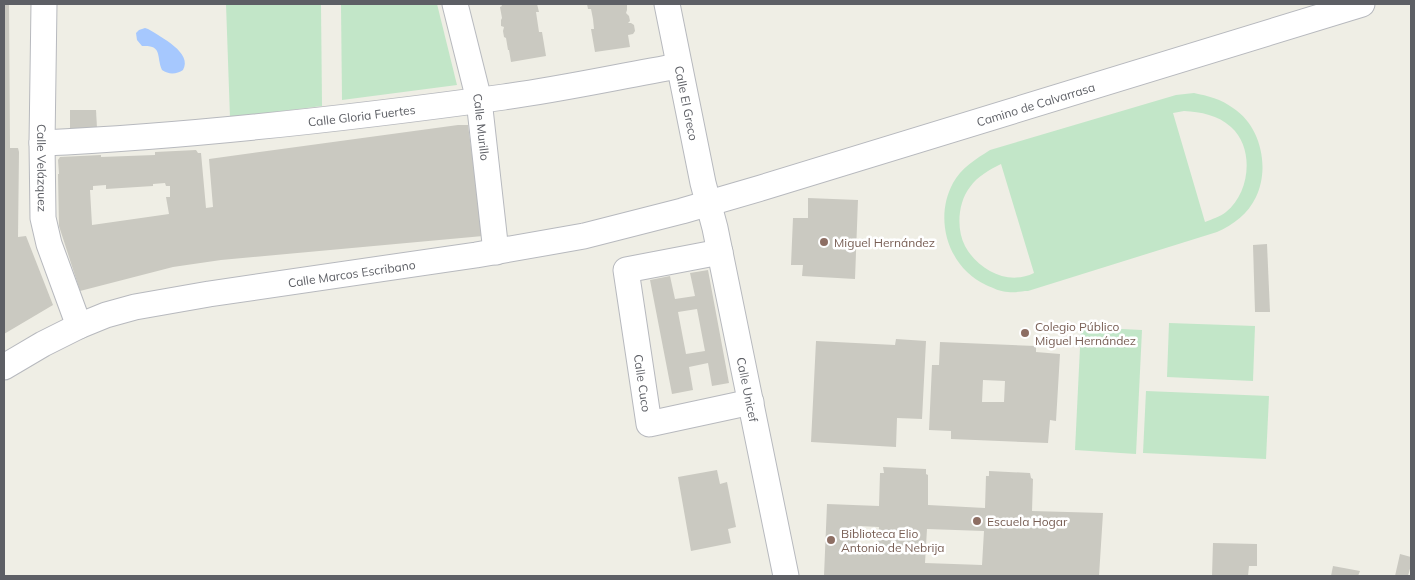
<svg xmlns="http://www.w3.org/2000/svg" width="1415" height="580" font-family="Mulish,sans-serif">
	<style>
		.green { fill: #c2e6c8; fill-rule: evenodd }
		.water { fill: #a6c8fe }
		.building { fill: #cac9c1; fill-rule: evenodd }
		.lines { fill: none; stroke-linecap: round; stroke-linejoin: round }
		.minor-casing { stroke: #b7b9be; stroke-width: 27 }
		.minor { stroke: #fff; stroke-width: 25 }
		.education-dot { fill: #8d6e63; stroke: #fff; stroke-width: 2 }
		.labels { text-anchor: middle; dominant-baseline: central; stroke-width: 5; stroke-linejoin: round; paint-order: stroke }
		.street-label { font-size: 12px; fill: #5d5f65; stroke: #fff }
		.education-label { font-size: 12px; fill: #785e54; stroke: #fff; text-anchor: start }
	</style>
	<rect width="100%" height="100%" fill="#efeee5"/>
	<g class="green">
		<polygon points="226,4 321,4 322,106 230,118"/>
		<polygon points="341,4 437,4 457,85 342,100"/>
		<path d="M1194,93C1208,96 1221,99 1233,108C1261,126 1270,168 1256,197C1248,214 1233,225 1217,232L1028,291C1021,291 1015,293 1008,292C1001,292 993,288 986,285C949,268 933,220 953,183C961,168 976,159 990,150L1176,95ZM1184,111C1201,112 1218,115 1231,127C1255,148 1250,193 1226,212C1220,217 1212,219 1205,222L1173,113ZM1001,164L1034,273C1008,286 978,270 965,246C956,229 958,202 970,187C978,176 989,170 1001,164Z"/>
		<polygon points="1169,323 1255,326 1253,381 1167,377"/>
		<polygon points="1081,327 1142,330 1136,454 1075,450"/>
		<polygon points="1146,391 1269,396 1266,459 1143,453"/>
	</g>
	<path class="water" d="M145,28L148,29C161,37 193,53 183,70C177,74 169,75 162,70C156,56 163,45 142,46L137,40L136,33L139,30Z"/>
	<g class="building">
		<polygon points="4,4 9,4 10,148 18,148 19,152 18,237 26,236 53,305 4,334"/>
		<polygon points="501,4 537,4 539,12 536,12 539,32 542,32 546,56 511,62 509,50 508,50 506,38 504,37 503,31 504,27 501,26 501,20 502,18 500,7 502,6"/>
		<polygon points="587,4 627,4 627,10 626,13 629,16 630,21 628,23 631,23 634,25 635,31 633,34 628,35 630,47 595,52 591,29 594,29 593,19 591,9 588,9"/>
		<polygon points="70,110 96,110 97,128 70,128"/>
		<path d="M458,125H468L483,236L221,260L173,267L80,291L59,226L58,174H59L58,160L60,157L101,155V157L155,155V152L196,150L198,153H201L206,208L213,207L209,159ZM165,183L166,186H170V197H166L169,214L92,225L90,190H93V186L106,185V189L153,186V184Z"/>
		<polygon points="808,198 858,200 855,279 802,276 803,265 791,265 793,218 808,218"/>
		<polygon points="1267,244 1270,312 1255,312 1253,245"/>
		<path d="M708,270L729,383L712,386L708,363L689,367L693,390L672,394L650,280L670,276L675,299L695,296L690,273ZM697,309L705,351L686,354L678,312Z"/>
		<polygon points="896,339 926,341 922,419 897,418 896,447 811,442 816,341 895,345"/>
		<path d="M940,342L1036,346V352L1060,354L1056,421L1050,420L1048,443L951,439V431L929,430L932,365H939ZM983,380L1005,381L1004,402H982Z"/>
		<path d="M883,467L926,469V474L928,475V505L985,508L986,476H989V471L1030,473L1031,478L1033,479L1032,511L1103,513L1099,576H824L827,504L879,506L880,473H884ZM858,526L879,527L878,549H857ZM927,529L984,531L982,565L925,563Z"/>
		<polygon points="717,470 720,484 727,482 736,527 728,529 731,543 691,551 678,477"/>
		<polygon points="1213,543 1257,544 1257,566 1249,566 1248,576 1212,576"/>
		<polygon points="1400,554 1411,557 1411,565 1408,576 1395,576"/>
		<polygon points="1333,566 1360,571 1358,576 1331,576"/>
	</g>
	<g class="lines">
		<g class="minor-casing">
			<g id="minor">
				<path id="s1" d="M44,4L42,143L43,218L49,244L79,326"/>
				<path id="s2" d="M455,4L479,100L496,252"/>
				<path id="s3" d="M667,4L703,183L715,228L786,576"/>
				<path id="s4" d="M42,143C197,136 351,118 504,97C563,89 621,76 679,66"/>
				<path id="s5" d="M720,252L626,270L649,424L751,402"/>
				<path id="s6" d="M4,367L43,344L79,326L106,315L135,307L209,294L476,255L584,236L682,211L761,188L1362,4"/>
			</g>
		</g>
		<use href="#minor" class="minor"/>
	</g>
	<g class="education-dot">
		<circle cx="824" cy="242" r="5"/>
		<circle cx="1025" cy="333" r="5"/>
		<circle cx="977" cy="521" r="5"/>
		<circle cx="831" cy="540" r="5"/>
	</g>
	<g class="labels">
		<g class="street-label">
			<text stroke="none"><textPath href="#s3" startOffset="101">Calle El Greco</textPath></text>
			<text stroke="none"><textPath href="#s6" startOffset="1070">Camino de Calvarrasa</textPath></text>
			<text stroke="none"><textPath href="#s4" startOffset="321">Calle Gloria Fuertes</textPath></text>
			<text stroke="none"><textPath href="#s2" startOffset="126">Calle Murillo</textPath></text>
			<text stroke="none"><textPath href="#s1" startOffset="164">Calle Velázquez</textPath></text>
			<text stroke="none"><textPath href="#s6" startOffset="364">Calle Marcos Escribano</textPath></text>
			<text stroke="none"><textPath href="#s5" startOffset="210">Calle Cuco</textPath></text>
			<text stroke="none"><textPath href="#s3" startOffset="394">Calle Unicef</textPath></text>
		</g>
		<g class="education-label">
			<text x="834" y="242">Miguel Hernández</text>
			<text x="1035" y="326">Colegio Público<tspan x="1035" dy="14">Miguel Hernández</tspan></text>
			<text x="987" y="521">Escuela Hogar</text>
			<text x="841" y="533">Biblioteca Elio<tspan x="841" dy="14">Antonio de Nebrija</tspan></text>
		</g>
	</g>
	<rect width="1415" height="580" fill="none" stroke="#5d5f65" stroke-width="10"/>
</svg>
